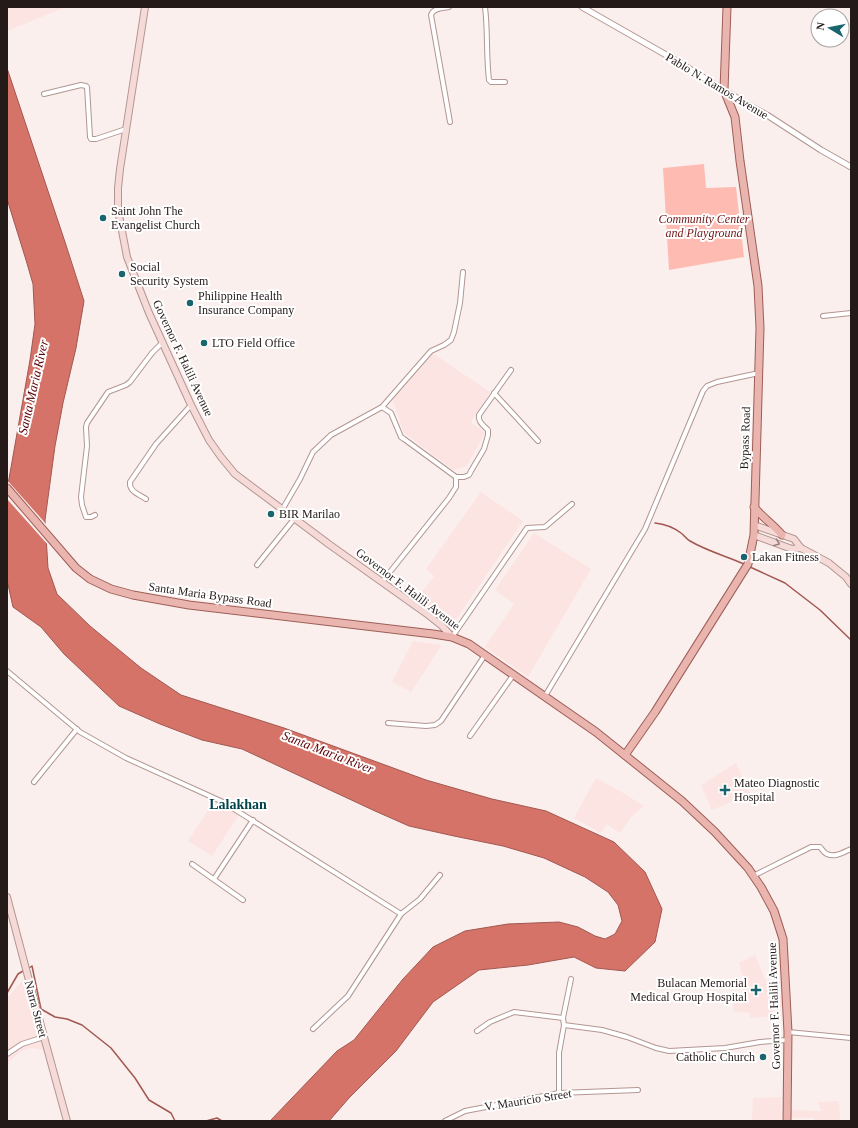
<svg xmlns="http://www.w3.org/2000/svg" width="858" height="1128" font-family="Georgia,serif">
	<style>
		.built { fill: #fbe4e1 }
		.green { fill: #febbb2 }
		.water { fill: #d67369; stroke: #a15851 }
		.pier { fill: #fbefed }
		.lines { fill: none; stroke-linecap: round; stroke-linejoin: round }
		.stream { stroke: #a15851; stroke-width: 1.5 }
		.minor-casing { stroke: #b29692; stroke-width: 6 }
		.tertiary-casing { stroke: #b29692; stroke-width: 7 }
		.secondary-casing { stroke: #b29692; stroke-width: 8 }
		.primary-casing { stroke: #9d5e57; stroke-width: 9 }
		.minor { stroke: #fff; stroke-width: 4 }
		.tertiary { stroke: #fff; stroke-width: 5 }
		.secondary { stroke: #f5dad7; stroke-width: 6 }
		.primary { stroke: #ebb5af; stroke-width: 7 }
		.oneway { stroke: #978481 }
		.poi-dot { fill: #18656e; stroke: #fff; stroke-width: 1.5 }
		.labels { text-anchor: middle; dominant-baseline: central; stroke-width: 4; stroke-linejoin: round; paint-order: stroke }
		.street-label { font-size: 12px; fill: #241a18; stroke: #fff }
		.poi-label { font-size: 12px; fill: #241a18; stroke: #fff; text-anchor: start }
		.park-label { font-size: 12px; font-style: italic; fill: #701614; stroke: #fff }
		.water-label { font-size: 13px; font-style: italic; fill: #5e0005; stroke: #fff }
		.quarter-label { font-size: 14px; font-weight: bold; fill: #00434a; stroke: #fff }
	</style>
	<rect width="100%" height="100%" fill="#fbefed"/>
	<g class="built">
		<polygon points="7,7 66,7 7,31"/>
		<polygon points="431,352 490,392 472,420 472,424 486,431 467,466 453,470 404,433 392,398"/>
		<polygon points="481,492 523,521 451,627 415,601 434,576 426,569"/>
		<polygon points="534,533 591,569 528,677 485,647 514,604 495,590"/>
		<polygon points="413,641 442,645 411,692 392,682"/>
		<polygon points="736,763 750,794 712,810 701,785"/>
		<polygon points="596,778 623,793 644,806 632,816 620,833 607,824 601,833 574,818"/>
		<polygon points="214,801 239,815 212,856 188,841"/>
		<polygon points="755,955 772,996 784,996 784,1007 773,1007 773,1016 750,1018 750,1013 733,1011 735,998 743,998 741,984 744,982 739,963"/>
		<polygon points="25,978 44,1050 31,1048 21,1051 10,1061 7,1067 7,998"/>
		<polygon points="781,1097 781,1121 752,1121 753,1098"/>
		<polygon points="839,1101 840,1121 814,1121 814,1118 791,1118 791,1110 821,1111 818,1102"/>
	</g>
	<polygon class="green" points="704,164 706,188 736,187 744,257 669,270 663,168"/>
	<polygon class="water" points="7,68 65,242 84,301 76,348 63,403 55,446 45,520 48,568 57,594 90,626 141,668 181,695 284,728 426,780 492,799 546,811 614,842 645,872 662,909 655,942 625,971 596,968 574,957 528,965 479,970 433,1002 396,1051 349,1098 329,1121 270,1121 337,1051 354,1040 403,979 433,947 465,931 508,924 559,922 578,927 595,936 605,939 615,934 622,921 618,905 608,892 585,877 544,858 503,846 454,836 409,826 375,811 242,749 202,740 160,724 119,706 64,654 41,627 13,607 7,580 7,490 30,360 35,324 33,284 26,260 7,199"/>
	<polygon class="pier" points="7,480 47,525 49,546 7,499"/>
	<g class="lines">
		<g class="stream">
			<path d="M655,523C664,524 673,527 681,533C684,535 686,539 690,541C707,551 726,556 744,564"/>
			<polyline points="750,567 785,583 820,610 851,640"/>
			<polyline points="29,968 32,966 41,1009 55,1017 67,1019 82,1025 111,1048 135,1078 149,1100 171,1113 175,1121"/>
			<polyline points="7,993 18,974 23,971"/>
			<polyline points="206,1121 217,1118 222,1121"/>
		</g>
		<g class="minor-casing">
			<g id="minor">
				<path d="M449,7C443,8 433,8 431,15L450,122"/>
				<path d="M485,7C488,31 486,55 489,80L491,82H505"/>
				<polyline points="44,94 81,85 86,86 87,87 90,137 91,139 96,139 126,129"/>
				<polyline points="823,316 851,313"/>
				<polyline points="494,393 538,441"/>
				<polyline points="382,407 431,351 444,345 451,340 454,332 460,303 463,272"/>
				<path d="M146,499C139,494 129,492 130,482L156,444L191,405"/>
				<path d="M282,510L300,479L313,452L331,435L382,407L391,413L401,437L404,439L456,477H464L469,475L471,471L484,449L488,435V430C483,425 478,422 479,415L511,370"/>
				<polyline points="95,515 91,517 86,517 82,505 81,497 87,446 86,427 87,423 108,392 126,385 130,382 152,353 163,342"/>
				<polyline points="257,565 294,519"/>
				<polyline points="382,582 449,498 456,487 456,477"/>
				<polyline points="452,637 527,528 545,527 572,504"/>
				<polyline points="7,671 80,732 126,758 223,802 401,914"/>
				<polyline points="545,696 645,529 703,391 707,386 717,382 759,373"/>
				<polyline points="388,723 426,726 435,725 441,721 485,655"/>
				<polyline points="470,736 514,674"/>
				<polyline points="34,782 77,729"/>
				<polyline points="192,864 243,900"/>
				<path d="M753,876L811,847H820C822,849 824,853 827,854C835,858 844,852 851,849"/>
				<polyline points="214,879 253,820"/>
				<polyline points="564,1025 602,1030 627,1037 656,1048 669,1051 725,1048 760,1042 788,1040"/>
				<polyline points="313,1029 348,996 401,914 420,899 440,875"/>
				<polyline points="477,1031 490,1022 514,1012 563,1018"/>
				<polyline points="788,1032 851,1038"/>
				<polyline points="7,1054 22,1044 44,1037"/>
				<polyline points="559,1093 559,1053 564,1025 563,1018 571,979"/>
				<polyline points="445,1121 465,1111 559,1093 638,1090"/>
			</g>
		</g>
		<g class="tertiary-casing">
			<polyline id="tertiary" points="582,7 675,60 745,103 767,115 821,150 851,167"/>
		</g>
		<g class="secondary-casing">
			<g id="secondary">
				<polyline points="145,7 120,169 118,188 118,210 127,257 149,313 191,405 209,440 221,457 235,474 330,545 427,614 442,626 452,637"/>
				<polyline points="754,525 794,539 801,548 829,563 846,577 851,584"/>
				<polyline points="754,535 792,549 801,548"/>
				<polyline points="7,897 44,1037 67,1121"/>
			</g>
		</g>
		<g class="primary-casing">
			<g id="primary">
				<polyline points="7,488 76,568 90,579 111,589 133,595 189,605 433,634 452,637 469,644 596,732 682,801 715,832 748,868 761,887 774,911 783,939 788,1032 787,1121"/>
				<path d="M754,507C762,517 773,524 782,535"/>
				<polyline points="625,755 655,712 748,564 754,535 760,328 758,286 740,161 735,117 724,90 727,7"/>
			</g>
		</g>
		<use href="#minor" class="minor"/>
		<use href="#tertiary" class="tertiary"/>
		<use href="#secondary" class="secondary"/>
		<use href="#primary" class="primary"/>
	</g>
	<defs><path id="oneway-chevron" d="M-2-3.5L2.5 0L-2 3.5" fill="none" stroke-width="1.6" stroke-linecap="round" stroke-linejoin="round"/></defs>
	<use class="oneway" href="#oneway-chevron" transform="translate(777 543) rotate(21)"/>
	<g class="poi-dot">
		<circle cx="103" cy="218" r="4"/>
		<circle cx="122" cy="274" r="4"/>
		<circle cx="190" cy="303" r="4"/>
		<circle cx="204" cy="343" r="4"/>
		<circle cx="271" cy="514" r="4"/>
		<circle cx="744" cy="557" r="4"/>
		<path d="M723 784h4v4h4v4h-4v4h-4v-4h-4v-4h4z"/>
		<path d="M754 984h4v4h4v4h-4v4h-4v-4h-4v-4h4z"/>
		<circle cx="763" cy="1057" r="4"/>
	</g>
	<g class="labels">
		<g class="street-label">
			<text transform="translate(717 86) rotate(31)">Pablo N. Ramos Avenue</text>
			<text transform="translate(183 358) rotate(65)">Governor F. Halili Avenue</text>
			<text transform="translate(745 438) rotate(-88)">Bypass Road</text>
			<text transform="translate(408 589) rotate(37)">Governor F. Halili Avenue</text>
			<text transform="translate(210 595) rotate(8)">Santa Maria Bypass Road</text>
			<text transform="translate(774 1006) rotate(-92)">Governor F. Halili Avenue</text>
			<text transform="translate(36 1009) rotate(75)">Narra Street</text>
			<text transform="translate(528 1100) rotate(-9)">V. Mauricio Street</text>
		</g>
		<g class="poi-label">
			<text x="111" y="211">Saint John The<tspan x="111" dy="14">Evangelist Church</tspan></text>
			<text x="130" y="267">Social<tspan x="130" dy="14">Security System</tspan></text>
			<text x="198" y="296">Philippine Health<tspan x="198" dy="14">Insurance Company</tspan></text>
			<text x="212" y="343">LTO Field Office</text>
			<text x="279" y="514">BIR Marilao</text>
			<text x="752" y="557">Lakan Fitness</text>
			<text x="734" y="783">Mateo Diagnostic<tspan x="734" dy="14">Hospital</tspan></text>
			<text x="747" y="983" text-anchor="end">Bulacan Memorial<tspan x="747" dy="14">Medical Group Hospital</tspan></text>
			<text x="755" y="1057" text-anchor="end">Catholic Church</text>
		</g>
		<g class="park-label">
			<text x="704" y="219">Community Center<tspan x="704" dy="14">and Playground</tspan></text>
		</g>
		<g class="water-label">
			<text transform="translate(33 387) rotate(-77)">Santa Maria River</text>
			<text transform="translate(328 752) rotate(21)">Santa Maria River</text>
		</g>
		<g class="quarter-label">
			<text x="238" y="804">Lalakhan</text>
		</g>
	</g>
	<rect width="858" height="1128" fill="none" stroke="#241a18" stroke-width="16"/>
	<g transform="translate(830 28) rotate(280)"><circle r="19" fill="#ffffff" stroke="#a7a3a3"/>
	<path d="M0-3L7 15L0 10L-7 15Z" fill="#18656e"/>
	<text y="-6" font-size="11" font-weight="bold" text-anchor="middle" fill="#241a18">N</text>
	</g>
</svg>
